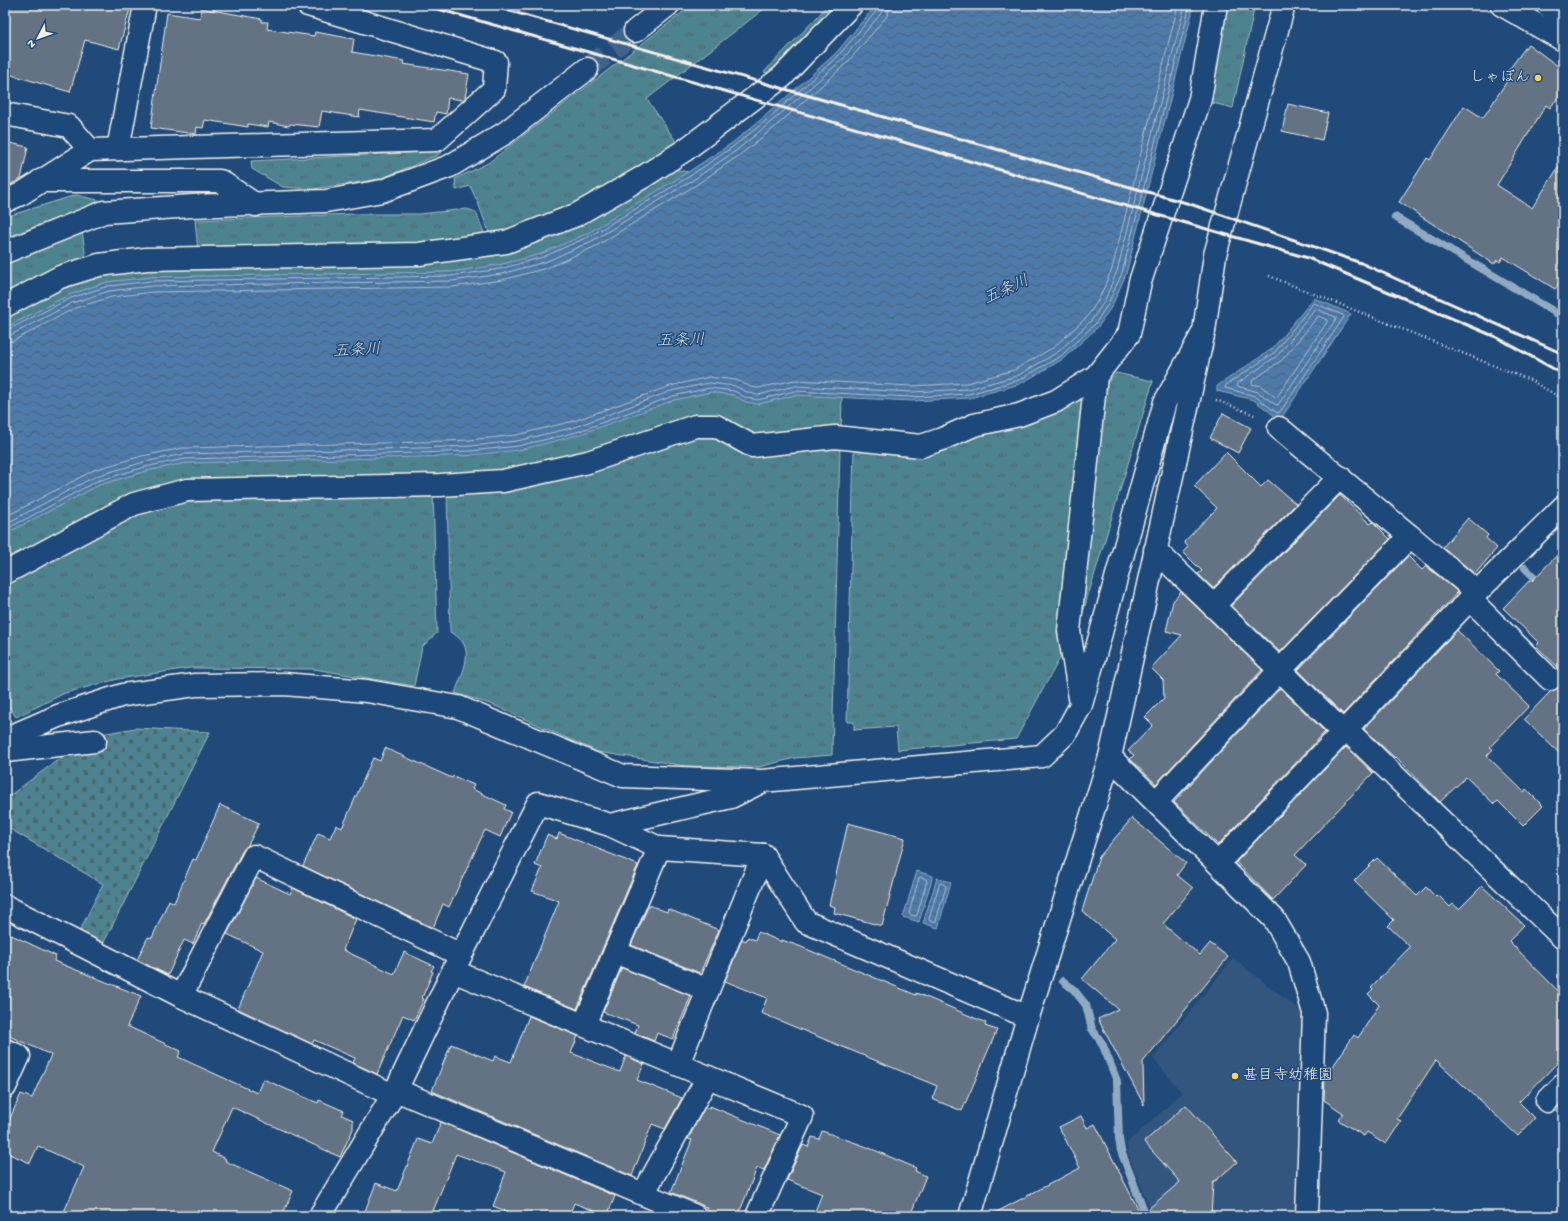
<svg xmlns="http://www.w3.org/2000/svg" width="1568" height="1221" font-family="'Gochi Hand','Klee One',sans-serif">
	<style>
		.built { fill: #33567d }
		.grass { fill: url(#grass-tufts); stroke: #a1babc }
		.cemetery { fill: url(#cemetery-stones); stroke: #a1babc }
		.water { fill: url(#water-waves); stroke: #90aac2 }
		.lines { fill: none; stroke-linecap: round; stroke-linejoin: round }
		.shore { stroke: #b1c1ce; stroke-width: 1 }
		.stream { stroke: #90aac2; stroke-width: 8 }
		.building { fill: #637383; stroke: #f4f1e8 }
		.minor-tunnel { stroke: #3f638a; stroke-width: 22; stroke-dasharray: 22 11; stroke-linecap: butt }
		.minor-casing { stroke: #f4f1e8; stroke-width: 25 }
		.major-casing { stroke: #f4f1e8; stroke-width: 25 }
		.path { stroke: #f4f1e8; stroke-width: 2.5; stroke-dasharray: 1 3; stroke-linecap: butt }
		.minor { stroke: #1f4a7a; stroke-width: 22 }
		.major { stroke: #1f4a7a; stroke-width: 22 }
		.rail { stroke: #f4f1e8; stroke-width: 3 }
		.poi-dot { fill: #ffd166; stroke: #1f4a7a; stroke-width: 1.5 }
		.labels { text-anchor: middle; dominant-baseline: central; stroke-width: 3; stroke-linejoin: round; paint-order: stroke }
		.poi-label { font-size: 15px; fill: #f4f1e8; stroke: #1f4a7a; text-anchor: end }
		.water-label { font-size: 16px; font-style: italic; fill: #dbdfde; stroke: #1f4a7a }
	</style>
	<defs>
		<pattern id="grass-tufts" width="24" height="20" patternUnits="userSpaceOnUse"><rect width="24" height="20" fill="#4e828f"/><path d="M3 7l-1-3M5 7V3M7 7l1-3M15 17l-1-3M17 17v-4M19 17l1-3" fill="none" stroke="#4c686e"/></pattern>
		<pattern id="cemetery-stones" width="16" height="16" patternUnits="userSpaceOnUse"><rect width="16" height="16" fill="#4e828f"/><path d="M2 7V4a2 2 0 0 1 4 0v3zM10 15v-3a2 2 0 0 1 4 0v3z" fill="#4c686e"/></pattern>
		<pattern id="water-waves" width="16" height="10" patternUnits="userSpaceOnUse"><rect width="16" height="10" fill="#4d7aa8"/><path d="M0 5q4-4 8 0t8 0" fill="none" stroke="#4b647c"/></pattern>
	</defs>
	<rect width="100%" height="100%" fill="#1f4a7a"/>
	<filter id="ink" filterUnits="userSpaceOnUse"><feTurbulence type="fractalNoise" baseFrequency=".025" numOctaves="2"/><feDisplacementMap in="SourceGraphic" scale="8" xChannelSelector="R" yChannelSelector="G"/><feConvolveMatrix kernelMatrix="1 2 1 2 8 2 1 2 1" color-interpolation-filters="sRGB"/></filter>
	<g filter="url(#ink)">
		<polygon class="built" points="1233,958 1305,1014 1297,1216 1153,1216 1128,1153 1127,1143 1182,1093 1153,1058"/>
		<g class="grass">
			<polygon points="692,5 769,5 647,99 677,143 571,210 491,238 478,203 470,186 456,190 455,179 488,163"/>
			<polygon points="827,5 842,5 774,75 764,72 820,14"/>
			<polygon points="1221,5 1255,5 1233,108 1204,101"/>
			<polygon points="443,151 438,155 380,179 313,189 283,187 252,169 251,161"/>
			<path d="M670,168L688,172C641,202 593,235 541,254C512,264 481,268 451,272L152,277L107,282L69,295L5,328V317L64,287L96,276L149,267L495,251Z"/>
			<polygon points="76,195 102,201 5,238 5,217"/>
			<polygon points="467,209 476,212 486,238 416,249 198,252 195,220 355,214 419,214"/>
			<polygon points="82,231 86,259 5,297 5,265"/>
			<polygon points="1116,373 1153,381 1075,639 1102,389"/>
			<polygon points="1086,391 1061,656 1016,739 898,750 896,727 854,730 854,722 847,722 854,449 923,454"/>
			<polygon points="710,392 733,395 746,401 758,404 795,395 842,397 841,435 754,440 719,420 511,473 182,485 5,561 5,534 99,485 146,471 185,463 471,455 674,400"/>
			<path d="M713,432L752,454L840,449L832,755L795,758L759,767L686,766L598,752L493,705L455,693C463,670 478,646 450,632L447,492Z"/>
			<polygon points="433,489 437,633 422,647 414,686 314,669 190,668 118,679 65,693 16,717 5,701 5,581 139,512 190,502"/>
		</g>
		<polygon class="cemetery" points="135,728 210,732 101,948 77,936 103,884 5,826 5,799 90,736"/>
		<g class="water">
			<polygon points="876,5 1194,5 1126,274 1112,306 1098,327 1063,359 1020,384 970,398 912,401 795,395 758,404 746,402 733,395 710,392 674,400 578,435 519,450 471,455 420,457 185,463 146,471 99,485 5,534 5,328 69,295 107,282 152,277 451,272 499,265 541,254 588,233 688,172 732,143 765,116 836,53"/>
			<polygon points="1314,298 1351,314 1280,420 1254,400 1217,391 1217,386 1272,349"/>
			<polygon points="917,871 933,876 919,922 903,917"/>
			<polygon points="937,878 951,882 938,928 923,923"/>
		</g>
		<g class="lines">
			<g class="shore">
				<polygon points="1314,303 1343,315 1344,317 1280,412 1277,413 1255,396 1225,388 1226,385 1275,352"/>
				<polygon points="1316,309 1336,317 1336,319 1278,405 1276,405 1258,392 1237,386 1238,383 1278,355"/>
				<polygon points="1319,316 1327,320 1327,322 1277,397 1275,397 1261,386 1252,384 1252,381 1282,360"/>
				<polyline points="5,331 71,298 108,286 152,281 451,276 500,269 543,257 590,236 690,176 734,146 768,119 839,55 878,9 879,5"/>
				<polyline points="5,336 11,335 72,303 109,291 152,286 452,281 501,274 545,262 592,241 693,180 737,150 771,122 843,59 882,12 884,5"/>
				<polyline points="5,342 13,341 75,308 111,297 153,292 452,287 502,280 547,268 596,246 696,185 741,154 775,127 847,63 887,16 890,5"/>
				<polyline points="5,517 94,470 142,456 183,448 420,442 470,440 516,435 574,421 670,386 709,377 736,380 751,387 758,388 795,380 912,386 967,383 1014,370 1054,347 1087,317 1099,299 1112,269 1178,5"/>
				<polyline points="5,524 96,476 144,462 184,454 420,448 471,446 517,441 575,427 671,391 709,383 735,386 749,393 758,395 795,386 912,392 968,389 1017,376 1058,352 1091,321 1104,302 1117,271 1185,5"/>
				<polyline points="5,530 97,481 145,467 185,459 420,453 471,451 518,446 577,432 673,396 710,388 734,391 747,398 758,400 795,391 912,397 969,394 1019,380 1061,356 1095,324 1108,304 1122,273 1190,5"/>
				<polygon points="921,877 926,879 927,881 917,915 915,916 910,915 909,913 919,878"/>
				<polygon points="941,883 945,885 946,887 936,921 933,922 930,921 929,919 939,885"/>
			</g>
			<g class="stream">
				<polyline points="1395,217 1563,317"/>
				<polyline points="1525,568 1542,585"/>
				<polyline points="1342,717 1364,695"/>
				<polyline points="1063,981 1074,990 1086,1005 1092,1029 1102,1043 1117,1081 1119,1139 1121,1151 1146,1216"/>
			</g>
		</g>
		<g class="building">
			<polygon points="5,5 131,5 119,49 85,40 70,92 5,73"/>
			<polygon points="201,8 262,19 262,22 268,22 267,29 314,36 315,32 354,39 352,52 404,61 403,64 469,74 465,98 463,100 448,98 446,114 436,112 434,122 360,110 359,117 322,111 319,127 290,124 289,126 269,122 268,127 248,124 248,127 205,120 203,128 197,127 196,134 151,128 167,13 200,18"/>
			<polygon points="1528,44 1563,70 1563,91 1550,108 1546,105 1497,185 1532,208 1563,160 1563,278 1555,289 1503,257 1500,262 1497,260 1494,264 1399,202 1427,158 1430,160 1464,106 1483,118 1509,78 1505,75"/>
			<polygon points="1288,104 1328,113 1322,140 1282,131"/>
			<polygon points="5,142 28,147 21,179 5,187"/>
			<polygon points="1223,413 1251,428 1238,453 1210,438"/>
			<polygon points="1226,452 1261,487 1268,480 1296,504 1213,588 1198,574 1202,571 1183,552 1188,547 1184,542 1217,508 1194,486"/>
			<polygon points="1340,495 1370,524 1373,522 1390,539 1280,652 1231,606"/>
			<polygon points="1468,518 1488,535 1486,538 1497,548 1475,574 1443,547"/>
			<polygon points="1563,549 1563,672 1536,646 1539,643 1503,608 1530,580 1531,582"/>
			<polygon points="1408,556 1422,570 1426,566 1458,592 1343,714 1298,670"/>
			<polygon points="1181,592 1262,670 1156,784 1130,759 1134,755 1128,751 1153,725 1145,717 1164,698 1163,680 1151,668 1182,635 1166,631 1173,601"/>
			<polygon points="1457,630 1499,671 1496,674 1529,706 1490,747 1493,749 1487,756 1524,792 1526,789 1543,806 1523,826 1498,801 1494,804 1466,777 1440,802 1396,757 1395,758 1364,729"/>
			<polygon points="1562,679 1563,679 1563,757 1524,719 1551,691 1559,688"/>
			<polygon points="1280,688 1325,732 1218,845 1174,802"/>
			<polygon points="1346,747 1373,773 1295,855 1306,865 1273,900 1236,862"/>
			<polygon points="385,748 452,778 453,776 474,785 472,789 506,805 504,809 511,812 500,837 485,830 449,907 443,904 433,928 303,866 318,833 330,838 336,825 342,828 373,758 380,761"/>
			<polygon points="220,805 259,823 248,845 243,850 204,924 202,923 193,944 184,940 168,975 137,960 148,937 152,938 169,900 174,903 193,859 196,860"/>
			<polygon points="1132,818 1186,863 1177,875 1193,888 1163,924 1200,955 1210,943 1228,957 1143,1062 1144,1105 1098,1019 1118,1009 1082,979 1115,939 1082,911 1099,857"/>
			<polygon points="848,823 905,838 882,926 834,913 835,907 829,905"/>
			<polygon points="559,833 638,865 577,1009 524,987 559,901 532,891 542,868 535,865 547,835 557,839"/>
			<polygon points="1377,858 1417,896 1426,887 1436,897 1438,895 1450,907 1453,904 1459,909 1482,886 1524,925 1509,941 1563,996 1563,1057 1519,1102 1535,1118 1518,1136 1436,1060 1397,1119 1401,1121 1386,1144 1367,1132 1364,1136 1338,1120 1343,1113 1324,1100 1325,1078 1354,1035 1358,1038 1379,1005 1368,994 1373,989 1371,987 1410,947 1388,926 1394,920 1354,881"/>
			<polygon points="256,878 290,894 293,888 356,919 343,950 394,974 404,952 434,966 431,971 433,972 422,998 424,999 414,1020 403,1015 377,1074 353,1063 355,1058 314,1040 312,1044 238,1009 263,951 227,934"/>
			<polygon points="649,905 667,912 668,909 719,930 700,973 631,945"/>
			<polygon points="5,932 56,956 54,961 141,996 127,1026 181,1051 178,1057 257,1093 263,1079 318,1103 319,1100 344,1111 342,1115 353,1120 353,1129 340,1157 232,1107 212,1152 226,1159 225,1161 293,1191 282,1216 62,1216 84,1167 38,1146 30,1163 5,1152 5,1129 21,1094 32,1098 51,1055 5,1034"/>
			<polygon points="758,932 782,942 782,940 799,946 916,995 916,993 938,1002 986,1023 985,1026 997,1030 962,1111 932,1099 937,1086 761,1013 767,998 725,981 742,939 746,941 748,937 755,940"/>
			<polygon points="622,968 691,996 673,1039 657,1033 654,1041 635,1033 638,1025 603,1012"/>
			<polygon points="529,1016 578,1036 571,1053 620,1072 626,1056 644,1064 637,1080 682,1098 665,1129 652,1124 632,1176 432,1091 451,1044 493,1061 495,1056 511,1062"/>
			<polygon points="1186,1105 1237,1162 1213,1183 1211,1216 989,1216 1080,1168 1059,1127 1081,1116 1087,1128 1095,1124 1141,1215 1180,1182 1144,1142"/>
			<polygon points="710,1106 780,1135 764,1170 757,1168 738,1216 721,1216 706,1210 707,1208 700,1204 671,1192 692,1140 688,1139 705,1107 709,1109"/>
			<polygon points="441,1122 615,1196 607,1216 574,1203 569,1216 518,1216 493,1206 506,1172 456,1154 431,1216 363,1216 376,1183 397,1191 418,1139 432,1144"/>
			<polygon points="822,1131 867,1147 916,1168 915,1171 926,1176 910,1216 813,1216 822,1194 787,1180 803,1145 808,1147 812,1137 819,1139"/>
		</g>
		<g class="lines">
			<polyline class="minor-tunnel" points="587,69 635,31"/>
			<g class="minor-casing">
				<g id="minor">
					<polyline points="1547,5 1554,11 1562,39"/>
					<polyline points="635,31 668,5"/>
					<polyline points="5,114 69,126 90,150"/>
					<polyline points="118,149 145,5"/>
					<polyline points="40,181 220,181 256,205"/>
					<polyline points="5,201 21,194 90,150 437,140 494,89 496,62 308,5"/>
					<polyline points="5,252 104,212 192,206 326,201 382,191 450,166 505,133 587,69"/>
					<polyline points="5,306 60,277 99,265 146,259 419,254 506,242 576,215 643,177 685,150 782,77 851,5"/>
					<polyline points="1279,428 1410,536"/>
					<polyline points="1155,550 1280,670 1410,536 1477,592"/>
					<polyline points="5,573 134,504 187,490 440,485 503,481 588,462 695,426 716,426 752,446 835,437 921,446 942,439 974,425 1019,415 1056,401 1096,376 1129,334 1140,282 1200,99 1216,5"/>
					<polyline points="1470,599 1550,679"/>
					<polyline points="1213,606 1340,477"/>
					<polyline points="1080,698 1069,631 1096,376"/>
					<polyline points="1346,729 1563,938"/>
					<polyline points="5,741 14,735 58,716 123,695 195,685 284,684 367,691 458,707 623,776 762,781 1042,756 1065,734 1081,705 1165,402 1204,331"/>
					<polyline points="5,751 95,741"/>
					<polyline points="1110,757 1274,919 1299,962 1314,1013 1307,1216"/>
					<polyline points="1156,802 1280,670 1343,732"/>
					<polyline points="610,825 731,797 761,782"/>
					<polyline points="763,855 806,922 1028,1017"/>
					<polyline points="1218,863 1470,599 1563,507"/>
					<polyline points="5,906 181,996 393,1095"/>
					<polyline points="615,952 708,990"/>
					<polyline points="453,971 708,1077"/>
					<polyline points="181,996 254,856 461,955"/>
					<polyline points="584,1025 659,848"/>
					<polyline points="5,1050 19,1056 5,1087"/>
					<polyline points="678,1064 763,855"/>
					<polyline points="396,1090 695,1216"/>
					<polyline points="1547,1101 1563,1085"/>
					<polyline points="643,1194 708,1077 802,1116 757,1216"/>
					<polyline points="320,1216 396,1090 453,971 538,803 610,825 659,848 763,855"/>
					<polyline points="970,1216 1028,1017 1110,757 1204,331 1215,255 1284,5"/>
				</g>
			</g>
			<g class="major-casing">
				<polyline id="major" points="1502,5 1563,40"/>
			</g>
			<g class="path">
				<polyline points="1269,276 1530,380 1563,399"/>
				<polyline points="1216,400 1257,416"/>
			</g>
			<use href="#minor" class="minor"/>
			<use href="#major" class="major"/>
			<g class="rail">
				<polyline points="424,5 1308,258 1496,337 1563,374"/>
				<polyline points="489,5 1190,204 1361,263 1563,354"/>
			</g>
		</g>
	</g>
	<g class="poi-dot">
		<circle cx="1538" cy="78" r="4"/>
		<circle cx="1235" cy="1076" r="4"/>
	</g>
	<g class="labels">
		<g class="poi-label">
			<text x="1530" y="78">しゃぼん</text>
			<text x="1243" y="1076" text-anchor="start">甚目寺幼稚園</text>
		</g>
		<g class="water-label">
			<text transform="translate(1007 291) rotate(-25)">五条川</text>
			<text transform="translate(681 342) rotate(-2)">五条川</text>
			<text transform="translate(357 352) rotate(-3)">五条川</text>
		</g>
	</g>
	<rect width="1568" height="1221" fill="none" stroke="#1f4a7a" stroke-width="20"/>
	<rect x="10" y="10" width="1548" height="1201" fill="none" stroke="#f4f1e8" stroke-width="1.5" filter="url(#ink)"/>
	<g transform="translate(38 38) rotate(229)" stroke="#1f4a7a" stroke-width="3" paint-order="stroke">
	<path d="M0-3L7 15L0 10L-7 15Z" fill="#f4f1e8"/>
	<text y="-6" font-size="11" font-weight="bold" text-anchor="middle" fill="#f4f1e8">N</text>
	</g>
</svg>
